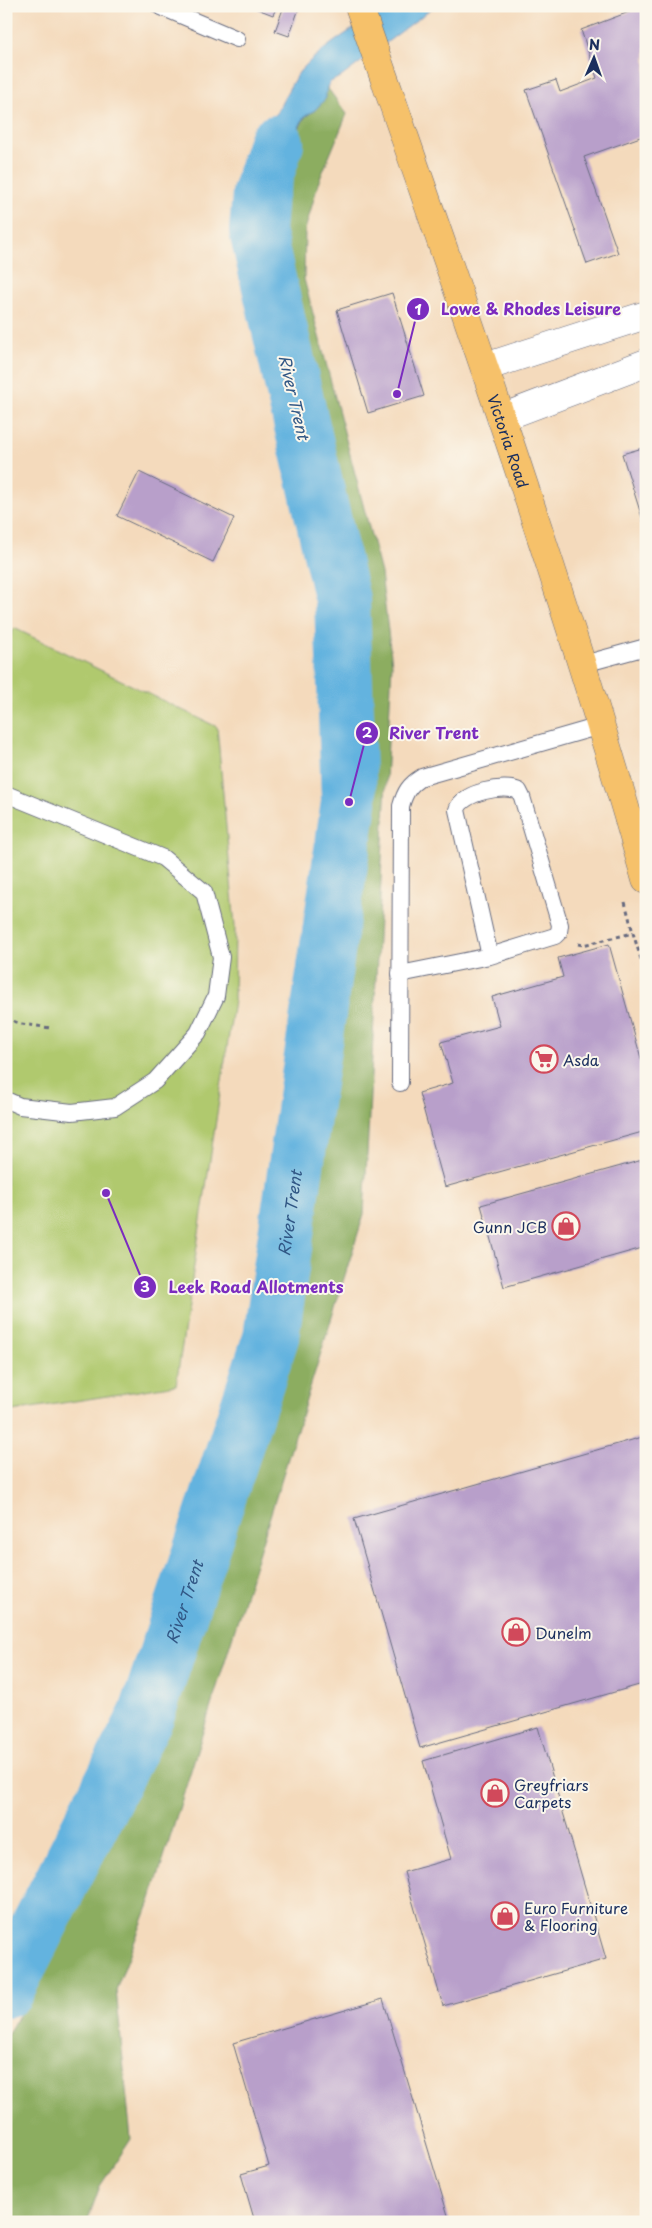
<svg xmlns="http://www.w3.org/2000/svg" width="652" height="2228" font-family="'Playpen Sans',sans-serif">
	<style>
		.green { fill: #b0c96e; stroke: #667c66 }
		.forest { fill: #8cad61; stroke: #546e60 }
		.water { fill: #64b3df; stroke: #40719e }
		.lines { fill: none; stroke-linecap: round; stroke-linejoin: round }
		.river { stroke: #64b3df; stroke-width: 56 }
		.building { fill: #b89fca }
		.service-casing { stroke: #676b7f; stroke-width: 18 }
		.minor-casing { stroke: #676b7f; stroke-width: 29 }
		.primary-casing { stroke: #676b7f; stroke-width: 29 }
		.path { stroke: #676b7f; stroke-width: 3; stroke-dasharray: 4 4; stroke-linecap: butt }
		.service { stroke: #fff; stroke-width: 16 }
		.minor { stroke: #fff; stroke-width: 28 }
		.primary { stroke: #f6c16b; stroke-width: 28 }
		.labels { text-anchor: middle; dominant-baseline: central; stroke-width: 4; stroke-linejoin: round; paint-order: stroke }
		.street-label { font-size: 15px; fill: #1b2f5e; stroke: #fbf7ec }
		.poi-label { font-size: 15px; fill: #1b2f5e; stroke: #fbf7ec; text-anchor: start }
		.water-label { font-size: 16px; font-style: italic; fill: #315785; stroke: #fbf7ec }
		.leader { fill: none; stroke: #7b2cbf; stroke-width: 2 }
		.callout-dot { fill: #7b2cbf; stroke: #fbf7ec; stroke-width: 2 }
		.mark-label { font-size: 15px; text-anchor: middle; font-weight: bold; fill: #fff }
		.callout-label { font-size: 16px; text-anchor: middle; font-weight: bold; fill: #7b2cbf; stroke: #fbf7ec; stroke-width: 4; stroke-linejoin: round; paint-order: stroke }
	</style>
	<rect width="100%" height="100%" fill="#fbf7ec"/>
	<filter id="ink" filterUnits="userSpaceOnUse"><feTurbulence type="fractalNoise" baseFrequency=".02" numOctaves="2"/><feDisplacementMap in="SourceGraphic" scale="10" xChannelSelector="R" yChannelSelector="G"/><feConvolveMatrix kernelMatrix="1 2 1 2 8 2 1 2 1" color-interpolation-filters="sRGB"/></filter>
	<filter id="wash" filterUnits="userSpaceOnUse"><feTurbulence type="fractalNoise" baseFrequency=".0096" numOctaves="4" result="noise"/><feDisplacementMap in="SourceGraphic" scale="20" xChannelSelector="R" yChannelSelector="G"/><feGaussianBlur stdDeviation="1.12" result="paint"/><feColorMatrix in="noise" values="0 0 0 0 0 0 0 0 0 0 0 0 0 0 0 0 0 1.4 0 .05"/><feComposite in="paint" operator="in"/></filter>
	<g filter="url(#wash)">
		<rect width="100%" height="100%" fill="#f4dabc"/>
		<polygon class="green" points="14,628 217,727 235,926 234,1001 176,1385 6,1412 6,644"/>
		<polygon class="forest" points="326,86 347,114 319,181 305,230 304,279 381,573 392,664 364,1214 151,1899 116,1990 131,2139 100,2186 87,2222 6,2222 6,2037 25,2004 57,1931 103,1839 164,1708 234,1520 290,1328 317,1191 358,818 360,741 360,641 353,589 323,479 293,349 274,200 285,156 305,117 315,110"/>
		<path class="water" d="M388,6H435L341,77C328,82 326,84 326,98L315,110L304,117L285,156L274,200L244,231C247,180 255,156 278,110C285,97 292,81 301,70C325,44 359,26 388,6Z"/>
		<g class="lines">
			<path class="river" id="s1" d="M6,1990L146,1716L271,1337L349,802L342,600L257,231L260,193L276,143"/>
		</g>
		<g id="blocks">
			<g class="building">
				<polygon points="250,6 277,6 273,15"/>
				<polygon points="284,6 300,6 289,36 275,31"/>
				<polygon points="645,6 646,135 584,157 618,253 587,264 526,90 556,80 560,92 597,78 581,30"/>
				<polygon points="392,293 424,396 368,413 337,310"/>
				<polygon points="646,447 646,527 645,527 622,454"/>
				<polygon points="139,472 234,518 213,562 117,516"/>
				<polygon points="609,944 646,1076 646,1131 445,1187 419,1093 453,1083 441,1042 500,1026 492,997 563,977 558,958"/>
				<polygon points="646,1159 646,1247 504,1287 481,1205"/>
				<polygon points="646,1436 646,1683 420,1748 354,1519"/>
				<polygon points="538,1727 606,1959 443,2006 404,1872 451,1859 423,1761"/>
				<polygon points="383,1999 450,2222 255,2222 241,2174 269,2166 233,2043"/>
			</g>
		</g>
	</g>
	<g filter="url(#ink)">
		<use href="#blocks" fill-opacity="0" stroke="#676b7f" stroke-width="1"/>
		<g class="lines">
			<g class="service-casing">
				<g id="service">
					<polyline points="159,6 237,39"/>
					<polyline points="580,665 646,647"/>
					<polyline points="6,794 163,858 204,892 221,957 216,996 198,1033 155,1081 115,1107 72,1112 20,1106 6,1100"/>
					<path d="M400,974L490,956L555,936L559,932L560,925L522,797L519,791C505,784 461,792 457,810L490,956"/>
					<path d="M400,1083L401,806C405,792 409,785 422,777L600,726"/>
				</g>
			</g>
			<g class="minor-casing">
				<g id="minor">
					<polyline points="485,367 646,315"/>
					<polyline points="501,418 646,363"/>
				</g>
			</g>
			<g class="primary-casing">
				<g id="primary">
					<path id="s2" d="M359,6C460,296 563,585 646,880"/>
				</g>
			</g>
			<g class="path">
				<polyline points="625,902 633,933"/>
				<polyline points="578,944 583,945 633,933 641,959 646,958"/>
				<polyline points="6,1019 22,1024 51,1028"/>
			</g>
			<use href="#service" class="service"/>
			<use href="#minor" class="minor"/>
			<use href="#primary" class="primary"/>
		</g>
	</g>
	<defs>
		<g id="supermarket-ring" transform="scale(1.4375)"><circle r="9.5" fill="#fbf7ec" stroke="#d1495b" stroke-width="1.5"/><path d="M-6-5.5h2.5l.6 2H6L4.5 2H-2.5L-4.4-4H-6ZM-1.5 3.2a1.3 1.3 0 1 0 .1 0ZM3 3.2a1.3 1.3 0 1 0 .1 0Z" fill="#d1495b"/></g>
		<g id="shop-ring" transform="scale(1.4375)"><circle r="9.5" fill="#fbf7ec" stroke="#d1495b" stroke-width="1.5"/><path d="M-5-2.5h2.3a2.7 3.5 0 0 1 5.4 0H5L5.5 6h-11ZM-1.5-2.5h3a1.5 2.3 0 0 0-3 0Z" fill="#d1495b"/></g>
	</defs>
	<g fill-rule="evenodd">
		<use href="#supermarket-ring" x="544" y="1059"/>
		<use href="#shop-ring" x="566" y="1226"/>
		<use href="#shop-ring" x="516" y="1632"/>
		<use href="#shop-ring" x="495" y="1793"/>
		<use href="#shop-ring" x="505" y="1916"/>
	</g>
	<g class="labels">
		<g class="street-label">
			<text stroke="none"><textPath href="#s2" startOffset="460">Victoria Road</textPath></text>
		</g>
		<g class="poi-label">
			<text x="563" y="1059">Asda</text>
			<text x="547" y="1226" text-anchor="end">Gunn JCB</text>
			<text x="535" y="1632">Dunelm</text>
			<text x="514" y="1784">Greyfriars<tspan x="514" dy="17">Carpets</tspan></text>
			<text x="524" y="1907">Euro Furniture<tspan x="524" dy="17">&amp; Flooring</tspan></text>
		</g>
		<g class="water-label">
			<text transform="translate(295 397) rotate(77)">River Trent</text>
			<text stroke="none"><textPath href="#s1" startOffset="832">River Trent</textPath></text>
			<text stroke="none"><textPath href="#s1" startOffset="428">River Trent</textPath></text>
		</g>
	</g>
	<path class="leader" d="M397 394L418 309M349 802L367 733M106 1193L145 1287"/>
	<g class="callout-dot">
		<circle cx="397" cy="394" r="5"/>
		<circle cx="349" cy="802" r="5"/>
		<circle cx="106" cy="1193" r="5"/>
		<circle cx="418" cy="309" r="12"/>
		<circle cx="367" cy="733" r="12"/>
		<circle cx="145" cy="1287" r="12"/>
	</g>
	<g class="mark-label">
		<text x="418" y="315">1</text>
		<text x="367" y="738">2</text>
		<text x="145" y="1292">3</text>
	</g>
	<g class="callout-label">
		<text x="531" y="315">Lowe &amp; Rhodes Leisure</text>
		<text x="434" y="739">River Trent</text>
		<text x="256" y="1293">Leek Road Allotments</text>
	</g>
	<rect width="652" height="2228" fill="none" stroke="#fbf7ec" stroke-width="25"/>
	<g transform="translate(594 58) rotate(2)" stroke="#fbf7ec" stroke-width="4" paint-order="stroke">
	<path d="M0-4L9 19L0 12L-9 19Z" fill="#1b2f5e"/>
	<text y="-8" font-size="14" font-weight="bold" text-anchor="middle" fill="#1b2f5e">N</text>
	</g>
</svg>
